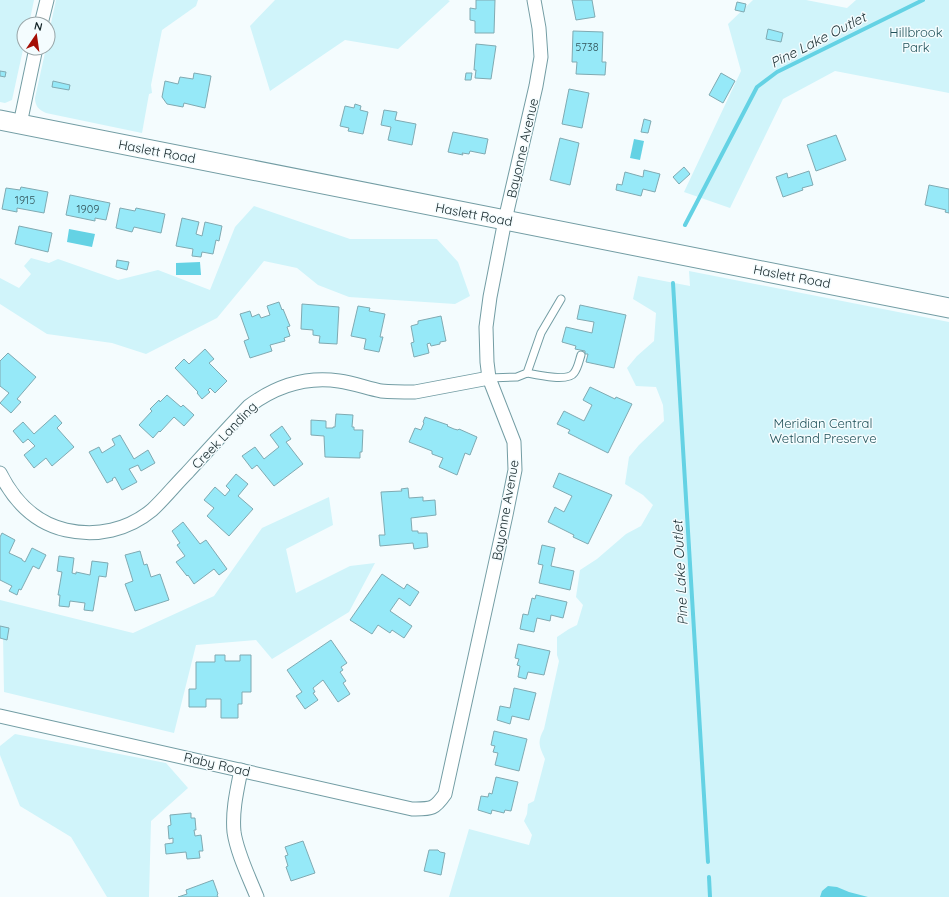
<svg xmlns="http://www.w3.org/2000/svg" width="949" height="897" font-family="Quicksand,sans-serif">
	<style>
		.green { fill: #d0f4fa }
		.water { fill: #64d2e4 }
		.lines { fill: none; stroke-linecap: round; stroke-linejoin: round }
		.stream { stroke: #64d2e4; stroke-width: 4 }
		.building { fill: #96e9f8; stroke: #80aab2 }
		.lane-casing { stroke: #739da4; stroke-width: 9 }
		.street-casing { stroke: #739da4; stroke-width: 15 }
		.secondary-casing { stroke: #739da4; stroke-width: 21 }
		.lane { stroke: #fff; stroke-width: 7 }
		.street { stroke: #fff; stroke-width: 13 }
		.secondary { stroke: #fff; stroke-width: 19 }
		.labels { text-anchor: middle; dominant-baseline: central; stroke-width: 3; stroke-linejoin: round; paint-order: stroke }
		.number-label { font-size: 11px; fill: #32545a }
		.park-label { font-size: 13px; fill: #1e4f57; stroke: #f4fcfe }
		.street-label { font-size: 13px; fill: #112225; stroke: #f4fcfe }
		.water-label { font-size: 14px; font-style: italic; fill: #1c3034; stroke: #f4fcfe }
	</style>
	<rect width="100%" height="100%" fill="#f4fcfe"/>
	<g class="green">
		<polygon points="0,0 34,0 29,24 24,24 24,45 12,100 5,103 0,102"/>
		<path d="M56,0H198L196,6L162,30L151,85L152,93L149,94L142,133L46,113C39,110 35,106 35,98L46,48H48V37Z"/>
		<polygon points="275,0 448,0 450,1 398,49 345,40 270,91 250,26"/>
		<polygon points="753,0 806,0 847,8 856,0 949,0 949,93 835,71 783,99 730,208 684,192 741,71 728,24"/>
		<polygon points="254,206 350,239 437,239 458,262 470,296 455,304 349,297 318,285 297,268 264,261 217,318 146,354 112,343 47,334 0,304 0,278 19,288 31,274 24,266 31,258 49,263 58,259 118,280 158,270 210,290 235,227"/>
		<path d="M689,271L949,322V897H449L469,829L529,845L532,835L524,821L527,814L528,804L534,801L545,759C539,746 537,742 544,729L559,661L557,655V637L569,629L577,625L583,605L576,597L580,570L597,559L626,534L641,526L653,505L643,495L625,484L629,457L639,445L664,421L663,405L656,387L636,386L627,368L637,356L654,341L656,313L633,299L638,276L690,286Z"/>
		<polygon points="329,497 333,525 286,549 296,593 350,566 375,563 349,612 272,659 256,640 196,645 174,733 4,692 3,636 0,634 0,600 133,633 214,596 262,528"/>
		<polygon points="15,734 166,763 188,788 151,821 149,897 107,897 71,837 20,806 0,755 0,746"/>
	</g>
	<g class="water">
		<polygon points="634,139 644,141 640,160 630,158"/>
		<polygon points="69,229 95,234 92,247 67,242"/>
		<polygon points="200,262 201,275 176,275 176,263"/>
		<polygon points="828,886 837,887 849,892 868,897 820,897 822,891"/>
	</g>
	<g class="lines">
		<g class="stream">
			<polyline points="685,225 757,87 777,72 923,0"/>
			<polyline points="673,283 708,862"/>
			<polyline points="709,877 710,897"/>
		</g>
	</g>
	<g class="building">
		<polygon points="476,0 495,0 494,33 475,33 475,21 470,20 470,8 476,9"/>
		<polygon points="572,0 592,0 595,17 576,20"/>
		<polygon points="737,2 746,4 744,12 735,10"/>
		<polygon points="768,29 783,33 781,42 766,39"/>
		<polygon points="573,31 603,32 602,62 606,62 605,75 576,74 577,62 572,62"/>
		<polygon points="476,44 496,46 491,79 475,78 476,70 474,70"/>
		<polygon points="0,71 6,72 5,77 0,76"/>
		<polygon points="194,73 211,76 205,108 184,103 183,107 167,104 162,97 165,81 178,84 180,77 193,79"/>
		<polygon points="466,73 472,73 471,80 465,80"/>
		<polygon points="721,73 735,81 723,103 709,95"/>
		<polygon points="53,81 70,85 69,90 52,87"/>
		<polygon points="569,89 589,93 582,128 562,124"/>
		<polygon points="355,104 361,106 360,110 368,112 363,134 348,131 349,128 340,126 345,106 354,108"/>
		<polygon points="384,110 397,112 395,120 416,124 412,145 388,140 391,127 381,125"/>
		<polygon points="644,119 651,121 648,133 641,132"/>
		<polygon points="453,132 488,139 485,154 470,151 469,154 462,153 463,155 448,152"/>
		<polygon points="836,135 846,160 816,171 807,145"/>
		<polygon points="560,138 579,143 570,185 550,180"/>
		<polygon points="684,167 690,174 679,184 673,177"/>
		<polygon points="644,170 660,174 655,192 643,189 641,196 616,190 617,184 622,185 625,172 643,177"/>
		<polygon points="809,171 813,185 802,188 803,190 783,197 776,177 787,173 788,178"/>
		<polygon points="929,185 949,189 949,213 945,212 946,210 925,205"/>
		<polygon points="21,187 48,192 44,213 17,208 17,212 2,209 6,188 20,190"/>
		<polygon points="70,195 110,203 106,220 95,218 95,221 66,215"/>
		<polygon points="120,208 135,211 136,208 165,214 161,233 134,227 132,232 116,228"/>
		<polygon points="182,218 199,222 196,234 202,236 205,222 222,226 219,241 216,240 213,254 202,252 201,257 192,256 193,249 176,246"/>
		<polygon points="19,226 52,233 48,252 15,244"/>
		<polygon points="117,260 129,262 127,270 116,267"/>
		<polygon points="279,302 282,310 283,309 290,326 287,327 290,336 284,338 285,341 270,345 272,351 250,358 244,341 249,339 240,314 250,311 252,317 259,314 261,318 270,315 267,306"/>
		<polygon points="302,304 339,307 337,344 319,343 320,336 313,335 313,330 301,329"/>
		<polygon points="580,305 626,315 614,368 586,362 588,354 585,354 585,351 575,349 576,346 562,342 566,327 592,333 594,322 577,319"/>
		<polygon points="358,306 370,308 369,311 385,314 380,337 383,337 379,352 364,349 366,339 351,336"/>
		<polygon points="441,316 446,341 440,342 440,344 431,346 430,343 427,344 429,353 414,357 411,343 414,342 411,326 418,324 418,321"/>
		<polygon points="205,349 214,359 209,363 227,381 215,393 210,388 208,390 210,392 202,399 197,393 198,392 175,368 184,359 189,364"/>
		<polygon points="8,353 36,377 17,399 21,402 11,413 0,403 9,393 0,386 0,361"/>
		<polygon points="590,387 615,399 616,397 632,404 608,453 568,433 570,430 557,424 564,411 584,421 592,405 583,400"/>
		<polygon points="167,395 181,407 183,405 194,415 184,426 174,417 160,432 159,431 153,438 139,425 152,411 150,409 159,400 160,402"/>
		<polygon points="336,414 353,415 352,427 354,427 354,430 363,430 362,452 360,452 360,458 325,457 324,436 311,435 311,420 326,421 326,428 333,428 333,427 335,427"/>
		<polygon points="55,415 62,423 57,428 74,447 52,466 46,458 34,468 24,455 35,446 28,439 23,443 13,431 23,422 34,434"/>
		<polygon points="425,417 448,425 447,426 454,429 458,430 459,429 477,437 470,455 465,453 457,475 439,467 443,458 432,454 432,451 409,442 415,428 421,430 424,423 423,422"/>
		<polygon points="282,426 291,439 286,442 303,464 274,486 257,465 252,469 242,456 255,447 264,459 279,447 270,435"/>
		<polygon points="120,435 134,459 148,450 155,463 141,471 138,465 129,469 137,482 122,490 115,477 112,479 113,480 107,483 89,452 99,447 102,453 115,445 112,439"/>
		<polygon points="559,473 612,495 588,544 573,537 574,535 548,522 555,507 564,512 572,496 553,487"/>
		<polygon points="236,474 248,484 238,496 253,509 229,536 207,516 214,508 204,500 215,487 225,496 230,490 226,486"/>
		<polygon points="408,488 409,498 423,497 423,501 435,500 436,515 411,518 412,531 418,531 418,533 427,533 428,547 414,549 413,543 380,546 379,535 385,535 381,492 402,491 401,489"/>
		<polygon points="183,522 200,544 206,540 227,569 219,575 214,569 194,584 188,575 187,576 176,562 185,556 177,545 180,543 172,531"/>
		<polygon points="2,533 15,540 9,553 22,559 22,560 25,562 32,548 46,555 39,569 33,566 21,590 19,589 17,595 9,591 12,586 0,580 0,537"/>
		<polygon points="542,545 555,548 551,566 574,571 570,590 539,583 543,565 538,564"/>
		<polygon points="140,551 144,565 147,564 151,577 160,574 169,600 135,611 125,584 133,581 125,555"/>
		<polygon points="59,556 74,558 72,573 76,574 76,572 90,575 92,561 108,563 106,577 99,576 93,611 84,610 85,603 70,601 69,607 59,606 60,595 58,595 62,572 57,571"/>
		<polygon points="382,574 404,589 407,584 419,592 410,606 399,598 390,611 412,626 404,638 392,630 390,633 378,625 372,634 350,620"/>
		<polygon points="536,595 567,602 563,618 551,615 550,621 537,618 534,632 520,629 523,614 528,615 532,598 535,599"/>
		<polygon points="0,626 9,628 7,640 0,638"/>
		<polygon points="331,640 347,663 341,667 343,670 340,672 346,681 343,683 350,694 338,702 323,680 313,688 315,692 313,693 318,700 305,709 296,696 302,692 287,670"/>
		<polygon points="518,644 550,651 544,675 528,672 526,679 518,677 520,666 517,665 519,659 515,658"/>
		<polygon points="215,655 225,655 225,661 240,661 240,655 251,655 251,692 242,692 242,704 238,704 238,718 221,718 221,699 206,699 206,707 189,707 189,689 196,689 196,662 215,662"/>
		<polygon points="514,688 536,693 529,720 512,716 510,724 497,720 500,706 510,708"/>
		<polygon points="494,731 527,739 519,771 495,765 498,753 493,752 495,746 491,745"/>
		<polygon points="496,777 518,782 511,811 505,810 504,813 492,810 491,814 478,810 481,796 488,797 489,793 492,794"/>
		<polygon points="191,813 191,818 195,818 196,830 194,830 195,836 201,835 203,851 199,851 200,858 187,859 186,852 166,854 165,844 173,843 173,838 169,839 168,826 171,825 170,815"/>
		<polygon points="303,841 315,873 291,881 286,867 288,866 285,856 288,855 285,847"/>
		<polygon points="429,850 438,850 440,852 445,853 441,875 424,871"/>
		<polygon points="213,880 218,894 217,895 218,897 178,897 187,894 186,890"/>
	</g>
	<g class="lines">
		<g class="lane-casing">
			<g id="lane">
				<path d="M527,373C537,375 568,382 574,373C578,368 579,361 581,355"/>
				<polyline points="489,378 517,377 527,373 541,333 561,299"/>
			</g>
		</g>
		<g class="street-casing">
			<g id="street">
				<polyline points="41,24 47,0"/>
				<polyline points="20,124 36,48"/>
				<path d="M0,473C14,501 35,523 66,530C97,537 128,530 152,510C164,499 175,485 187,473C208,450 228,428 249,406C276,386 305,376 339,381C353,383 367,388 381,391C393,392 404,392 415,392L489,378"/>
				<path d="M0,716L412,809C431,809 434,810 445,794L506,515L515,470L514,442L489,378L487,362L486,327L490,297L505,220L536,86L541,57L539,28L534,0"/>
				<path d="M241,770C237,790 232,811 234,832C237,853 249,877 257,897"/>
			</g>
		</g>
		<g class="secondary-casing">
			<polyline id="secondary" points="0,120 949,308"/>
		</g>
		<use href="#lane" class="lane"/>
		<use href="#street" class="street"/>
		<use href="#secondary" class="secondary"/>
	</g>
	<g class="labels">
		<g class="number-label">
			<text x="587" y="47">5738</text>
			<text x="25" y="200">1915</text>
			<text x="88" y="209">1909</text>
		</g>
		<g class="park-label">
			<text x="916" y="32">Hillbrook<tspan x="916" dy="15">Park</tspan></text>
			<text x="823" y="423">Meridian Central<tspan x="823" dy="15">Wetland Preserve</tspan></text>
		</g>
		<g class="street-label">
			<text transform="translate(522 148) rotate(-77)">Bayonne Avenue</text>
			<text transform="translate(157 151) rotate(11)">Haslett Road</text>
			<text transform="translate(474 214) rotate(11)">Haslett Road</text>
			<text transform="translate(792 276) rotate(11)">Haslett Road</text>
			<text transform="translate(224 435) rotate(-46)">Creek Landing</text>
			<text transform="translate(505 510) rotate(-80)">Bayonne Avenue</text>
			<text transform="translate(217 764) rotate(13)">Raby Road</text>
		</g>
		<g class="water-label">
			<text transform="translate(818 40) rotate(-27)">Pine Lake Outlet</text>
			<text transform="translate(680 573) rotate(-93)">Pine Lake Outlet</text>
		</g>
	</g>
	<g transform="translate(36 36) rotate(13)"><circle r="19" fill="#f4fcfe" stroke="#99a5a7"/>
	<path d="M0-3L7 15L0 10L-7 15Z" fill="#a40e05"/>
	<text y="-6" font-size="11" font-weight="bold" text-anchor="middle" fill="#112225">N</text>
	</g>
</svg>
